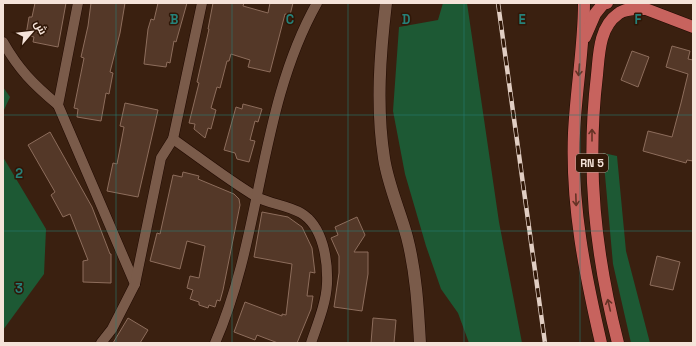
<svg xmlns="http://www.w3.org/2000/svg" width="696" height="346" font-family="'Space Grotesk',Cairo,sans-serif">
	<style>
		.green { fill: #1d5934 }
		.building { fill: #543828; stroke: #8d6d5c }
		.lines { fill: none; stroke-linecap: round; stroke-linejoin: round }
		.minor-casing { stroke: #200900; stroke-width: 11 }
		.tertiary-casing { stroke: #200900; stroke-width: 13 }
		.primary-casing { stroke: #200900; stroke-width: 13 }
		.minor { stroke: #7a5b4a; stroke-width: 10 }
		.tertiary { stroke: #7a5b4a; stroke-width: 12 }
		.primary { stroke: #c7635e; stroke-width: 12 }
		.rail-casing { stroke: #e1cec3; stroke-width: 4.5 }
		.rail { stroke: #301707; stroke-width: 3; stroke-dasharray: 9; stroke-linecap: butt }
		.oneway { stroke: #653225 }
		.grid { fill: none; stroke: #268179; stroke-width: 1; stroke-opacity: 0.55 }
		.labels { text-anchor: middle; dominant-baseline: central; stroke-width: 3; stroke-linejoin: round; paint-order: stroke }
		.shield { fill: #301707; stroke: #baa69a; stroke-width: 1 }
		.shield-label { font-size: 11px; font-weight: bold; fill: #f5e3d9 }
		.grid-label { font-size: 13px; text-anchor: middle; font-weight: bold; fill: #268179; stroke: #301707; stroke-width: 3; stroke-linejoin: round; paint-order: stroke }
	</style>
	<rect width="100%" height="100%" fill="#3a2010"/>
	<g class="green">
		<polygon points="443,3 467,3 499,222 522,343 469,343 458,313 441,289 426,246 405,174 393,111 399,27 438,20"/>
		<polygon points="3,87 10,97 3,112"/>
		<polygon points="603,153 617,156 626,251 650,343 631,343 613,264"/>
		<polygon points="3,157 46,229 44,274 3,330"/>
	</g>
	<g class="building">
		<polygon points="35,3 66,3 58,47 33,42 34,37 26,35 29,17 32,17"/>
		<polygon points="91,3 125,3 120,33 110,72 113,73 109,94 106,93 101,121 77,117 78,109 74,108 84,58 81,57 88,26"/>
		<polygon points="158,3 187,3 176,42 174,41 170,63 167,62 166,67 144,64 148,29 151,19 154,20"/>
		<polygon points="213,3 244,3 243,6 268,13 270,3 293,3 290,15 285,14 270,72 248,67 250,60 231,54 229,61 227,61 220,88 217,87 211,108 216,110 211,129 208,128 205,138 194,129 195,124 189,123 199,83 197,82 209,29 208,29"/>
		<polygon points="672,46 690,51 688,59 693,60 693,161 687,160 686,163 643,151 648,131 672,137 681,103 688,74 666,67"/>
		<polygon points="632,51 649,57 638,87 621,80"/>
		<polygon points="125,103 158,110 138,197 107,191 113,163 117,164 124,127 120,126"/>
		<polygon points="243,104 262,109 258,122 255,121 250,140 255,141 249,162 237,159 235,153 224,150 236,107 242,109"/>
		<polygon points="50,132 92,207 110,254 111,254 111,283 83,282 83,261 88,260 70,214 63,217 51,195 55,192 28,145"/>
		<polygon points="183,172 199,176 198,179 234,194 239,199 240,205 223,290 220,301 217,300 215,307 209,305 208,308 199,305 199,302 190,299 193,290 187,288 190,276 199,278 205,246 187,241 180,269 150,261 157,233 160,234 173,175 182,177"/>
		<polygon points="262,212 288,217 302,227 312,248 315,273 310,272 307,296 313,296 311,309 297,343 278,343 257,335 255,340 234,332 245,302 282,316 282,314 286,315 292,264 254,257"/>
		<polygon points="357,217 365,235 354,252 368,252 368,274 362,311 334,307 339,273 339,256 331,238 338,235 335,227"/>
		<polygon points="657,256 680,262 673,290 650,285"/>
		<polygon points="128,318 148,330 140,343 113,343"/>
		<polygon points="373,318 396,320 394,343 371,343"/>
	</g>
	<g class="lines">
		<g class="minor-casing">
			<g id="minor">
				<polyline points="78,3 58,105 135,284"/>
				<path d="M3,42C19,70 33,84 58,105"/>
				<path d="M173,139C200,158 227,179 255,196C269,204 287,205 301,213C323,226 328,260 327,284C326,304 317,325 311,343"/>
				<polyline points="101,343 112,329 135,284 161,158 173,139 202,3"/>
				<path d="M215,343C263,234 258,108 317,3"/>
			</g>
		</g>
		<g class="tertiary-casing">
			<path id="tertiary" d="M386,3C380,54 376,107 384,158C388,185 400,211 407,237C416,272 418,307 420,343"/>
		</g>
		<g class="primary-casing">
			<g id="primary">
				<path d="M584,3C584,46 576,90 574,133C571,205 585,274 601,343"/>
				<polyline points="638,6 693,27"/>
				<polyline points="585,37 595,14 603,4 607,3"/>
				<path d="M618,343C595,253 586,168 597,75C599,55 599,27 618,14C625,8 636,9 644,9"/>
			</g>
		</g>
		<use href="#minor" class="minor"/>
		<use href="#tertiary" class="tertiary"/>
		<use href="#primary" class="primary"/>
		<g class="rail-casing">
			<polyline id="rail" points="498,3 545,343"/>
		</g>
		<use href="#rail" class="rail"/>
	</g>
	<defs><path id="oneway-shaft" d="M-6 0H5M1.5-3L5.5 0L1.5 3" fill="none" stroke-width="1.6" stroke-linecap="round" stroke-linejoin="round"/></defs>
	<g class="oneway">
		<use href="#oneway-shaft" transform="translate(579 70) rotate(94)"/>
		<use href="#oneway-shaft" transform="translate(592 135) rotate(-90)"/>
		<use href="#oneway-shaft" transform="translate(576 200) rotate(88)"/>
		<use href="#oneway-shaft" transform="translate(609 305) rotate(-103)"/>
	</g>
	<path class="grid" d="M116,3V343M232,3V343M348,3V343M464,3V343M580,3V343M3,115H693M3,231H693"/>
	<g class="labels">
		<rect class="shield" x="576" y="154" width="32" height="18" rx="3"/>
		<g class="shield-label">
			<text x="592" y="163">RN 5</text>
		</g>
	</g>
	<g class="grid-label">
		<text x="174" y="24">B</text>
		<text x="290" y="24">C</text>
		<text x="406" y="24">D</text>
		<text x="522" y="24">E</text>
		<text x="638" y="24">F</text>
		<text x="19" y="178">2</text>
		<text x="19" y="293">3</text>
	</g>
	<rect width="696" height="346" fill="none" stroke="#f5e3d9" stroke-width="8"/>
	<g transform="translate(32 32) rotate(62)" stroke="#301707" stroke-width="3" paint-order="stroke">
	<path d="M0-3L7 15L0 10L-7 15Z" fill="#f5e3d9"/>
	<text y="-6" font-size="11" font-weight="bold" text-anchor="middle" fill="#f5e3d9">ش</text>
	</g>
</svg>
